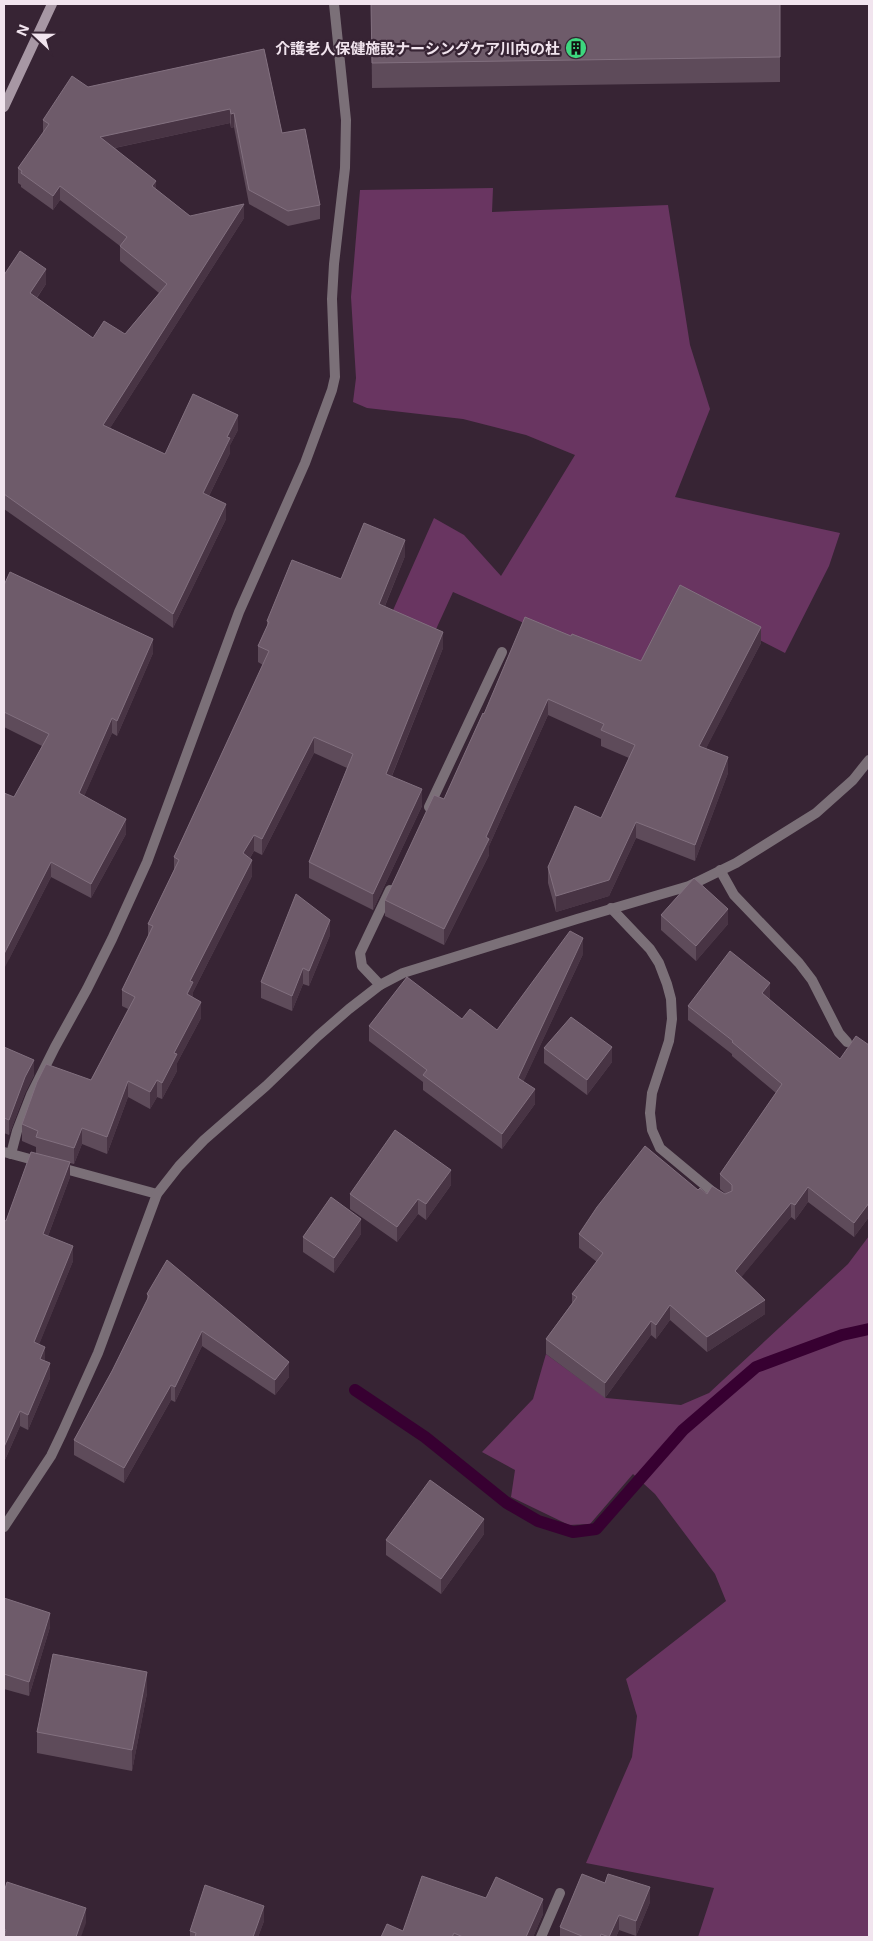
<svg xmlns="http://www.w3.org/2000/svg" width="873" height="1941" font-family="Inter,'Noto Sans JP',sans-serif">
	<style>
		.green { fill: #693561 }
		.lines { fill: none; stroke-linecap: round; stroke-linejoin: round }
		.stream { stroke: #370031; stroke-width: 12 }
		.service { stroke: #7b7078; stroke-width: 10 }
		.minor { stroke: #7b7078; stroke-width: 10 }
		.secondary { stroke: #a797a4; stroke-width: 10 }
		.wall { fill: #5e4b5a }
		.shaded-wall { fill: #483444 }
		.building { fill: #6e5b6a; stroke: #82707f }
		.labels { text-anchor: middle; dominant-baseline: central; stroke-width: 4.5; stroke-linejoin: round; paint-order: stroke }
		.poi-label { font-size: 15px; font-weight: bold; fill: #f1e4ee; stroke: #372434; text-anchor: end }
	</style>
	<rect width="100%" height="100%" fill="#372434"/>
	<g class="green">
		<polygon points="493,188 492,212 668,205 690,345 710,409 675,497 840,533 829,566 785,653 680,599 640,674 453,592 432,638 390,617 434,518 464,535 501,576 575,455 526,435 463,419 367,408 353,402 356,378 351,297 360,190"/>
		<polygon points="869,1236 869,1937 698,1937 714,1888 586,1863 632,1757 637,1716 626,1679 726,1601 715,1574 655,1494 633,1474 590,1524 569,1525 511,1497 515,1470 482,1452 533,1399 546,1354 606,1398 681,1405 709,1393 848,1264"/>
	</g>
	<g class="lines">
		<polyline class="stream" points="355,1390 425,1437 507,1503 538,1521 573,1532 596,1529 683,1430 756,1367 842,1335 869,1329"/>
		<g class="service">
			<polyline points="429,807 502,652"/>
			<polyline points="720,870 734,895 799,963 812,980 839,1033 847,1042"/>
			<polyline points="611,908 650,949 659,963 667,984 671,999 672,1019 669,1041 652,1093 650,1113 652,1130 660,1148 719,1197"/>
			<polyline points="380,985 362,966 360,953 390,890"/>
		</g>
		<g class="minor">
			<polyline points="4,1152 41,1162"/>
			<polyline points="11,1154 17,1131 31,1095 55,1047 87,989 112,939 147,862 239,612 305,463 332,390 335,377 332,299 334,264 345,168 346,120 334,4"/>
			<polyline points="58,1167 157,1194"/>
			<polyline points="4,1527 51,1456 62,1433 98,1353 157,1194 179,1166 204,1140 266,1086 318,1036 349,1009 380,985 403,973 577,919 689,886 736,863 816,813 853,780 869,760"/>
			<polyline points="541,1937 560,1893"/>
		</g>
		<polyline class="secondary" points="4,107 52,4"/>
	</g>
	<g class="wall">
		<polygon points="371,4 780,57 780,82 372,88"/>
		<polygon points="264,49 282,133 320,205 320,219 288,226 249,204 234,127 231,128 230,123 115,148 156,189 190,216 244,218 110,428 165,454 238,430 230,445 230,453 209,496 226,519 173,628 4,509 4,275 46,284 37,298 93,338 125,334 159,293 120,261 120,246 60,200 53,210 21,187 21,185 18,183 18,168 43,133 43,120 88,87"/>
		<polygon points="405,556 385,606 443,648 392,776 422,806 373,910 309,878 309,862 347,768 314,753 262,855 254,851 250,858 252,876 193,992 193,997 201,1018 177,1063 177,1071 162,1099 157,1097 150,1109 128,1097 107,1154 82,1144 74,1164 70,1163 70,1177 48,1236 73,1261 39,1344 50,1378 28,1430 20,1426 4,1462 4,1220 6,1221 36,1153 36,1147 22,1141 22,1124 91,1080 128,1009 122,1006 122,990 148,937 148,924 174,870 174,857 263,665 258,662 258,646 267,628 267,621 341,579"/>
		<polygon points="4,585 153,653 117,736 112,733 84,796 126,834 91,898 51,877 9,959 14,797 42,746 4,727"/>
		<polygon points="571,636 641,661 761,643 706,748 728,773 695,861 636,838 609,896 556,912 548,883 548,867 601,818 629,758 601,746 601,739 548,715 489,846 489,855 444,945 385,916 385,900 444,799 484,714"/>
		<polygon points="661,915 728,924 696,961 661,930"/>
		<polygon points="330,935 309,986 303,984 292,1011 261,998 261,982"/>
		<polygon points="583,954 523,1082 535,1104 502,1149 423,1090 423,1082 369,1041 369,1026 462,1019 497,1030"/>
		<polygon points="770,997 769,999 840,1059 869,1045 869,1217 854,1237 808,1202 795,1220 791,1217 741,1277 765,1314 707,1352 670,1320 656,1339 651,1335 605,1398 546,1354 546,1339 572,1303 572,1294 597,1262 579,1248 579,1234 698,1190 707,1194 726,1194 720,1189 720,1174 776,1093 732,1056 732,1054 688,1020 688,1006"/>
		<polygon points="4,1047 34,1075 25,1093 9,1135 4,1133"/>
		<polygon points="544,1048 612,1062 587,1095 544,1063"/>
		<polygon points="451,1185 426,1220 418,1214 397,1242 350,1209 350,1194"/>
		<polygon points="361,1234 334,1273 303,1252 303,1237"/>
		<polygon points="147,1294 289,1377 275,1395 202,1346 175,1402 171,1400 124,1483 74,1455 74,1440 112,1371 147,1301"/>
		<polygon points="484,1534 441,1594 386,1555 386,1540"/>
		<polygon points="4,1598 50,1627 29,1696 4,1689"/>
		<polygon points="147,1693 132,1771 37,1753 37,1732"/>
		<polygon points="650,1902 636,1936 619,1930 616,1937 560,1937 560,1927"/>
		<polygon points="543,1914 533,1937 381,1937 403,1931"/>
		<polygon points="264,1921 258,1937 190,1937 190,1931"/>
	</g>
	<g class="shaded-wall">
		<polygon points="230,109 230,123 100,151 100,137"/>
		<polygon points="234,113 234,127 231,128 231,114"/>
		<polygon points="156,181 156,195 152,186"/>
		<polygon points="60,186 60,200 53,210 53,196"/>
		<polygon points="244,204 244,218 103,439 103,425"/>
		<polygon points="46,269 46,284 30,307 30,293"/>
		<polygon points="238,415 238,430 230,445 230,453 203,508 203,493 227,437"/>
		<polygon points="226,504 226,519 173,628 173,614"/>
		<polygon points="405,540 405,556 379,620 379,604"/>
		<polygon points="761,627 761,643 699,762 699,746"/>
		<polygon points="443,632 443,648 386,790 386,774"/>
		<polygon points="153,639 153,653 117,736 117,721"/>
		<polygon points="548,699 548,715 489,846 489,855 444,945 444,929"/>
		<polygon points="112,718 112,733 79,808 79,793"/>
		<polygon points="314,737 314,753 262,855 262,839"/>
		<polygon points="728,757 728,773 695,861 695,845"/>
		<polygon points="422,789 422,806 373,910 373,894"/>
		<polygon points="126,819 126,834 91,898 91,884"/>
		<polygon points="636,822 636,838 609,896 556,912 556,896"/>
		<polygon points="254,835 254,851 243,869 243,853"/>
		<polygon points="252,860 252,876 193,992 193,998 187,994 190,981"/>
		<polygon points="51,862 51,877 4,969 4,954"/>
		<polygon points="728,909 728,924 696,961 696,946"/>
		<polygon points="330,920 330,935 309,986 309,971"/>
		<polygon points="583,938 583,954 518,1093 518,1078"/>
		<polygon points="303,968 303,984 292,1011 292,996"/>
		<polygon points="770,983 770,997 762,1008 762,993"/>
		<polygon points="201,1002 201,1018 177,1063 177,1071 162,1099 162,1083 174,1053"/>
		<polygon points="612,1047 612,1062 587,1095 587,1080"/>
		<polygon points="34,1060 34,1075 25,1093 9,1135 9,1120 25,1077"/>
		<polygon points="157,1080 157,1097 150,1109 150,1092"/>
		<polygon points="128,1081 128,1097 107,1154 107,1137"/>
		<polygon points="535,1089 535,1104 502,1149 502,1134"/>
		<polygon points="82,1128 82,1144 74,1164 74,1148"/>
		<polygon points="70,1162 70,1177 43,1249 43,1234"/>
		<polygon points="451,1170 451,1185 426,1220 426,1204"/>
		<polygon points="808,1187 808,1202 795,1220 795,1205"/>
		<polygon points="418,1199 418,1214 397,1242 397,1227"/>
		<polygon points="791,1203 791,1217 735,1285 735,1271"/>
		<polygon points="869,1203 869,1217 854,1237 854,1223"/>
		<polygon points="361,1219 361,1234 334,1273 334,1258"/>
		<polygon points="73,1246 73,1261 34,1357 34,1342"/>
		<polygon points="765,1300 765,1314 707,1352 707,1337"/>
		<polygon points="670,1305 670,1320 656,1339 656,1325"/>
		<polygon points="651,1321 651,1335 605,1398 605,1383"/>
		<polygon points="202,1331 202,1346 175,1402 175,1387"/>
		<polygon points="45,1347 45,1361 40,1359"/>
		<polygon points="289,1362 289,1377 275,1395 275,1380"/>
		<polygon points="50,1363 50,1378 28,1430 28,1415"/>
		<polygon points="171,1385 171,1400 124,1483 124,1468"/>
		<polygon points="20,1411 20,1426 4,1462 4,1447"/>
		<polygon points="484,1519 484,1534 441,1594 441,1579"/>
		<polygon points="50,1613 50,1627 29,1696 29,1682"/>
		<polygon points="147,1672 147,1693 132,1771 132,1750"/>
		<polygon points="650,1887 650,1902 636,1936 636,1921"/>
		<polygon points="543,1899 543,1914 533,1937 526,1937"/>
		<polygon points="264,1906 264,1921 258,1937 253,1937"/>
		<polygon points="86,1908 86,1923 81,1937 76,1937"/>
		<polygon points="619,1915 619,1930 616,1937 609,1937"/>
	</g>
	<g class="building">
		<polygon points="371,4 780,4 780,57 372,63"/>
		<polygon points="264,49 282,133 305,129 320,205 288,211 249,190 234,113 231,114 230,109 100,137 156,181 152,186 190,216 244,204 103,425 165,454 193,394 238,415 227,437 230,438 203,493 226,504 173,614 4,494 4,275 20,251 46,269 30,293 93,338 104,321 125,334 167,284 120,246 127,237 60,186 53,196 21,173 22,171 18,168 49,124 43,120 72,76 88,87"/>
		<polygon points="364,523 405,540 379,604 443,632 386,774 422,789 373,894 309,862 353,754 314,737 262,839 254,835 243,853 252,860 190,981 193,982 187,994 201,1002 174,1053 177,1054 162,1083 157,1080 150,1092 128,1081 107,1137 82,1128 74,1148 36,1137 38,1131 22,1124 37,1082 46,1064 91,1080 135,997 122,990 153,926 148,924 179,860 174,857 269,651 258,646 269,622 267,621 292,560 341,579"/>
		<polygon points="10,572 153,639 117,721 112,718 79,793 126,819 91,884 51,862 4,954 4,793 14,797 49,734 4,712 4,585"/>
		<polygon points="680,585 761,627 699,746 728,757 695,845 636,822 609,880 556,896 548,867 575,806 601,818 635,745 601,730 604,724 548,699 486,837 489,839 444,929 385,900 434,795 444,799 483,713 484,714 525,617 571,636 572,634 641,661"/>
		<polygon points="694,878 728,909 696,946 661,915"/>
		<polygon points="296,894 330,920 309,971 303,968 292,996 261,982"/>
		<polygon points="570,931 583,938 518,1078 535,1089 502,1134 423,1075 427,1070 369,1026 407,977 462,1019 470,1009 497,1030"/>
		<polygon points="730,951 770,983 762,993 840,1059 856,1036 869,1045 869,1203 854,1223 808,1187 795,1205 791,1203 735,1271 765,1300 707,1337 670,1305 656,1325 651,1321 605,1383 546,1339 577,1297 572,1294 603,1253 579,1234 597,1207 645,1146 698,1190 700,1188 707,1194 712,1186 725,1194 732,1191 732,1185 720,1174 782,1084 732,1042 733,1041 688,1006"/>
		<polygon points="571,1017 612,1047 587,1080 544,1048"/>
		<polygon points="4,1047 34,1060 25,1077 9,1120 4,1118"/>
		<polygon points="395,1130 451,1170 426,1204 418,1199 397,1227 350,1194"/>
		<polygon points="31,1152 70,1162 43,1234 73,1246 34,1342 45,1347 40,1359 50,1363 28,1415 20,1411 4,1447 4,1220 6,1221"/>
		<polygon points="331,1197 361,1219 334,1258 303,1237"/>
		<polygon points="167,1260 289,1362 275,1380 202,1331 175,1387 171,1385 124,1468 74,1440 112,1371 149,1296 147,1294"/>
		<polygon points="430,1480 484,1519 441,1579 386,1540"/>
		<polygon points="4,1598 50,1613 29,1682 4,1674"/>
		<polygon points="53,1654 147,1672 132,1750 37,1732"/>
		<polygon points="582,1874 605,1883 608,1874 650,1887 636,1921 619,1915 609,1937 601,1934 600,1937 584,1937 560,1927"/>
		<polygon points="422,1876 486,1898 496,1877 543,1899 526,1937 463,1937 454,1933 452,1937 381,1937 387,1924 403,1931"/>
		<polygon points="7,1882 86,1908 76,1937 4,1937 6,1930 4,1929 4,1892"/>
		<polygon points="205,1885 264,1906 253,1937 195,1937 196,1933 190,1931"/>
	</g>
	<defs>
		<g id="building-disc" transform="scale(1.125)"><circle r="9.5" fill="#3dd77e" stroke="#372434"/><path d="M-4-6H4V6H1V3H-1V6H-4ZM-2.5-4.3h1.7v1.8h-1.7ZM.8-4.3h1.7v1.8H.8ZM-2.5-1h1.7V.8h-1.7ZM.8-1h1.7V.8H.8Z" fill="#111"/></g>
	</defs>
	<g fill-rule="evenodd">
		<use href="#building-disc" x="576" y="48"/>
	</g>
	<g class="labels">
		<g class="poi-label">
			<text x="560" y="48">介護老人保健施設ナーシングケア川内の杜</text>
		</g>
	</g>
	<rect width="873" height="1941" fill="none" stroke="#f1e4ee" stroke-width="10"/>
	<g transform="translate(35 35) rotate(292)" stroke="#372434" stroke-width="4" paint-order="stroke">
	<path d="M0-4L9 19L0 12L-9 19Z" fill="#f1e4ee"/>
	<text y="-8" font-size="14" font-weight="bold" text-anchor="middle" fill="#f1e4ee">N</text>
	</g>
</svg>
